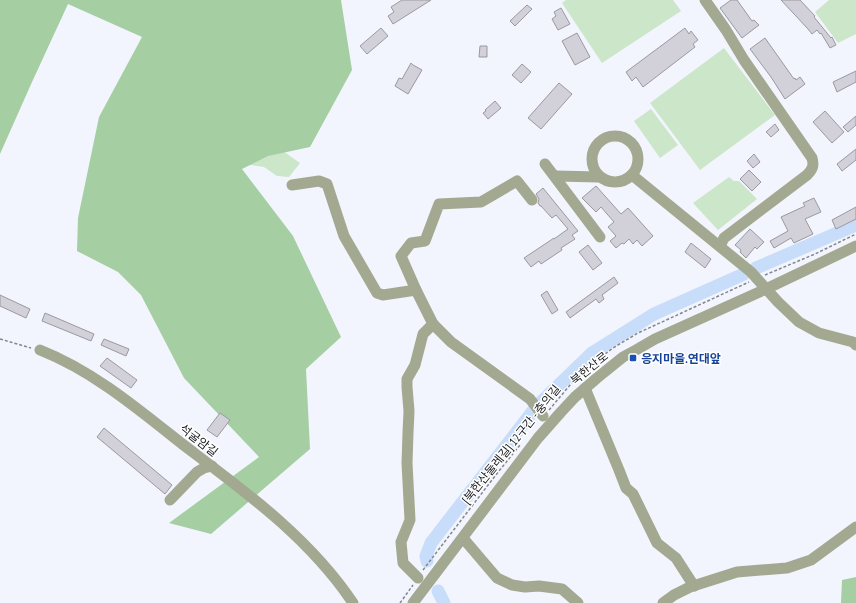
<svg xmlns="http://www.w3.org/2000/svg" width="856" height="603" font-family="'PT Sans Narrow','Noto Sans KR',sans-serif">
	<style>
		.green { fill: #cce6ca }
		.forest { fill: #a5cea2 }
		.lines { fill: none; stroke-linecap: round; stroke-linejoin: round }
		.river { stroke: #c7ddf9; stroke-width: 13 }
		.building { fill: #d2d0d8; stroke: #9b98a0 }
		.path { stroke: #84868b; stroke-width: 1.5; stroke-dasharray: 3 2; stroke-linecap: butt }
		.minor { stroke: #a3a991; stroke-width: 11 }
		.transit-dot { fill: #1a4fb4; stroke: #fff; stroke-width: 1.5 }
		.labels { text-anchor: middle; dominant-baseline: central; stroke-width: 3; stroke-linejoin: round; paint-order: stroke }
		.transit-label { font-size: 12px; font-weight: bold; fill: #164399; stroke: #fff; text-anchor: start }
		.street-label { font-size: 12px; fill: #191a1d; stroke: #fff }
	</style>
	<rect width="100%" height="100%" fill="#f2f5fd"/>
	<g class="green">
		<polygon points="566,0 673,0 681,11 602,63 562,3"/>
		<polygon points="829,0 856,0 856,34 838,43 815,12"/>
		<polygon points="724,48 775,115 700,170 650,103"/>
		<polygon points="651,109 678,145 660,158 634,121"/>
		<polygon points="280,149 300,163 289,177 277,176 264,167 237,163"/>
		<polygon points="729,177 734,181 739,181 757,199 718,230 693,203"/>
	</g>
	<g class="forest">
		<polygon points="0,0 341,0 352,70 310,147 268,156 242,169 293,236 341,337 306,369 310,449 211,534 169,523 259,457 184,378 141,295 118,272 77,251 78,218 99,117 142,37 68,4 32,82 0,154"/>
		<polygon points="856,577 856,603 841,603 842,580"/>
	</g>
	<g class="lines">
		<g class="river">
			<polyline points="756,268 856,225"/>
			<polyline points="427,561 426,556 431,543 536,407 592,353 654,314 744,274"/>
			<polyline points="438,591 444,603"/>
		</g>
	</g>
	<g class="building">
		<polygon points="402,0 431,0 393,24 388,16 394,12 391,7"/>
		<polygon points="731,0 737,0 752,21 754,20 759,25 742,38 720,8"/>
		<polygon points="781,0 800,0 815,16 814,17 831,38 832,37 836,45 830,48 821,33 820,34 817,30 812,34 808,29"/>
		<polygon points="527,5 532,9 515,26 510,21"/>
		<polygon points="561,8 570,24 558,30 552,19 556,16 554,12"/>
		<polygon points="381,28 388,36 367,54 360,46"/>
		<polygon points="685,28 689,34 691,31 698,40 693,44 695,47 643,87 636,77 632,81 626,72"/>
		<polygon points="577,33 590,57 575,65 562,41"/>
		<polygon points="765,38 794,79 795,78 796,80 800,77 805,84 785,99 771,77 750,49"/>
		<polygon points="480,46 487,46 487,57 479,57"/>
		<polygon points="411,63 413,65 422,70 408,94 395,86 399,78 402,79"/>
		<polygon points="522,64 531,72 521,83 512,75"/>
		<polygon points="856,71 856,82 837,92 833,82"/>
		<polygon points="559,83 572,94 541,129 528,118"/>
		<polygon points="495,101 501,108 488,119 483,113 486,111 485,110"/>
		<polygon points="825,111 844,132 832,143 813,122"/>
		<polygon points="856,116 856,125 848,132 843,127"/>
		<polygon points="775,124 779,130 771,137 766,132"/>
		<polygon points="856,149 856,160 842,171 837,164"/>
		<polygon points="754,154 760,162 753,168 747,161"/>
		<polygon points="749,170 761,182 752,191 740,179"/>
		<polygon points="596,186 621,214 628,208 653,236 642,246 637,240 633,244 629,239 624,244 622,243 616,248 610,241 616,236 608,227 614,222 601,207 596,212 582,198"/>
		<polygon points="543,188 578,231 572,235 575,239 561,248 562,250 541,264 539,261 531,267 524,258 554,238 554,239 568,229 556,215 552,218 541,206 540,206 538,203 539,199 536,194"/>
		<polygon points="814,198 821,212 805,219 813,234 794,243 791,238 774,248 770,241 788,231 781,217 805,206 803,203"/>
		<polygon points="856,207 856,219 836,229 832,220"/>
		<polygon points="750,229 764,242 757,249 755,247 746,258 740,252 741,250 735,245"/>
		<polygon points="691,243 711,259 705,268 685,252"/>
		<polygon points="588,245 602,263 593,270 579,252"/>
		<polygon points="614,277 618,283 602,295 604,299 599,303 596,299 570,318 566,312"/>
		<polygon points="547,291 558,310 552,314 541,295"/>
		<polygon points="0,295 30,309 26,318 0,306"/>
		<polygon points="45,313 94,334 91,341 42,321"/>
		<polygon points="104,339 129,349 126,356 101,345"/>
		<polygon points="107,358 137,380 131,388 100,366"/>
		<polygon points="220,413 230,420 217,437 207,430"/>
		<polygon points="104,428 172,485 165,494 97,437"/>
	</g>
	<g class="lines">
		<g class="path">
			<polyline points="765,275 815,254 856,234"/>
			<polyline points="0,339 31,348"/>
			<polyline points="549,410 581,372 613,348 638,333 749,282"/>
			<polyline points="423,570 495,476 520,445"/>
			<polyline points="400,603 413,585"/>
		</g>
		<g class="minor">
			<path d="M705,0L726,30L744,60L812,158C814,165 813,169 807,175L724,238L720,246"/>
			<circle cx="615" cy="159" r="23"/>
			<polyline points="545,164 600,237"/>
			<polyline points="632,175 751,272 778,302 799,322 819,333 853,342 856,345"/>
			<polyline points="555,176 599,177"/>
			<polyline points="292,185 319,181 327,184 344,236 377,293 383,295 416,290 433,324"/>
			<polyline points="416,290 401,256 411,243 425,241 439,204 481,202 517,181 532,200"/>
			<path d="M40,350C93,371 137,408 181,443C243,490 309,537 353,603"/>
			<polyline points="585,388 619,470 626,488 633,494 657,543 676,558 694,586"/>
			<polyline points="170,500 197,472 204,468 212,466"/>
			<polyline points="463,538 497,578 512,585 525,587 539,586 562,589 578,603"/>
			<polyline points="418,578 403,563 401,542 410,520 407,463 408,433 409,411 407,387 407,379 415,365 423,334 433,324 451,342 530,399 543,416"/>
			<polyline points="413,603 538,438 561,412 575,397 597,378 623,357 636,350 655,339 766,289 856,246"/>
			<polyline points="663,603 674,595 690,587 737,572 787,568 811,560 856,527"/>
		</g>
	</g>
	<rect class="transit-dot" x="629" y="354" width="8" height="8" rx="2"/>
	<g class="labels">
		<g class="transit-label">
			<text x="641" y="358">응지마을.연대앞</text>
		</g>
		<g class="street-label">
			<text transform="translate(589 368) rotate(-39)">북한산로</text>
			<text transform="translate(199 440) rotate(38)">석굴암길</text>
			<text transform="translate(511 444) rotate(-51)">[북한산둘레길] 12구간 - 충의길</text>
		</g>
	</g>
</svg>
